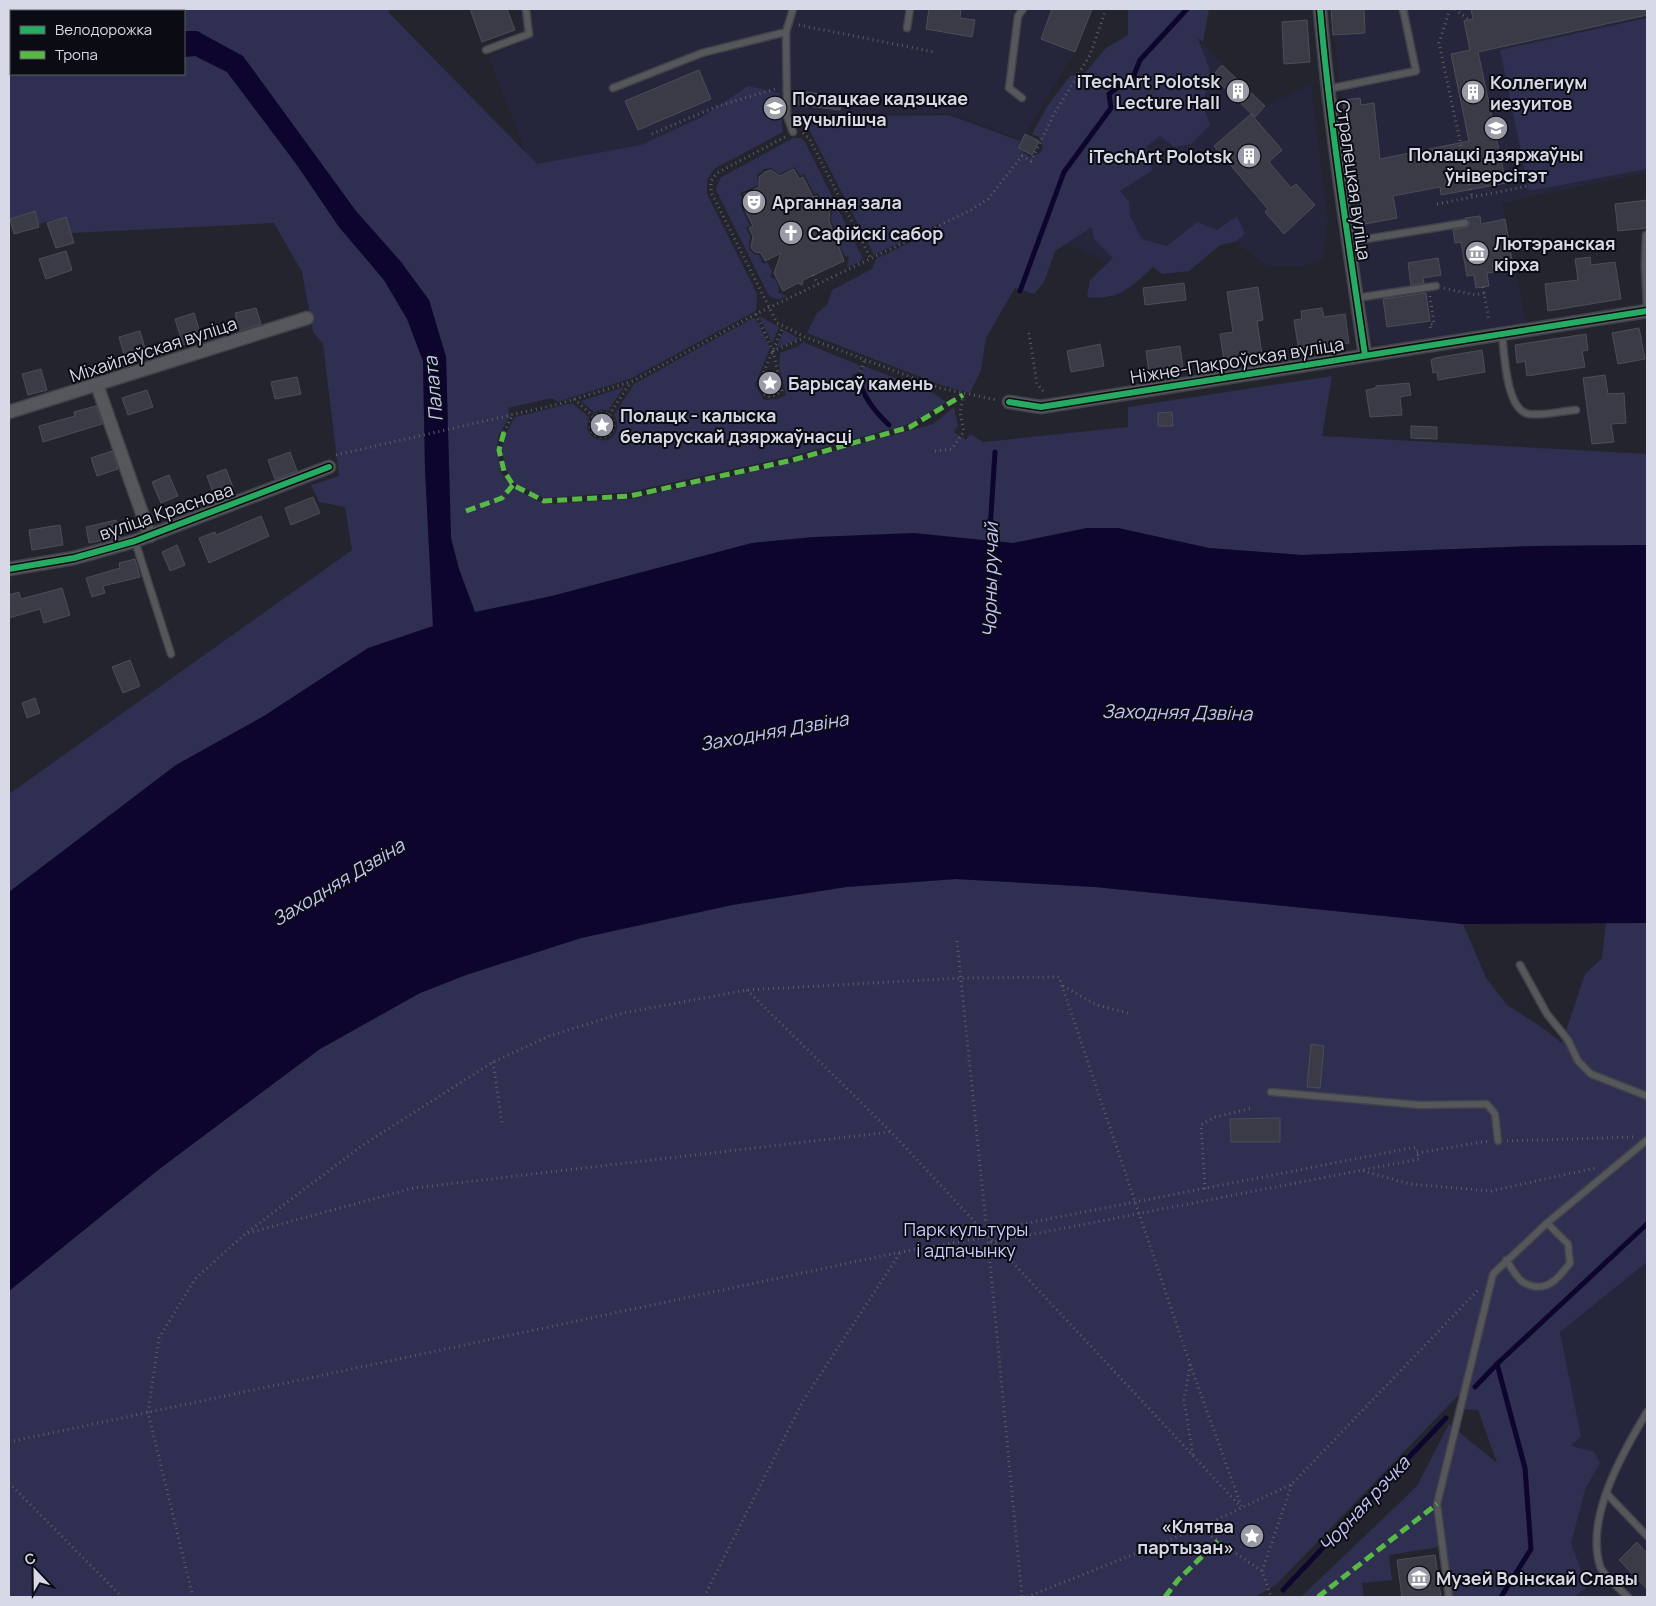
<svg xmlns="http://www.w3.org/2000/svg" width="1656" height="1606" font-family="Manrope,sans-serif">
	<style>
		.built { fill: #25253b }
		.green { fill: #2f2f51 }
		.water { fill: #0d052e }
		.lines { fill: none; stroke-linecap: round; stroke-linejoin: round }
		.stream { stroke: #0d052e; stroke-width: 5 }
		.building { fill: #3b3b48; stroke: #4c4d56 }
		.service-casing { stroke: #42424b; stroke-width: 9 }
		.minor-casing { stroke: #42424b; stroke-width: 15 }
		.path { stroke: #5d5e63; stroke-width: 3; stroke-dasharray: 1 4; stroke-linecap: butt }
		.service { stroke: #56575b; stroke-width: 6 }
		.minor { stroke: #56575b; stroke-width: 12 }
		.quiet { stroke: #58b947; stroke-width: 5; stroke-dasharray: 10 5; stroke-linecap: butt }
		.cycleway-casing { stroke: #0b0b13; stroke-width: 9 }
		.cycleway { stroke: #26ab63; stroke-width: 6 }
		.labels { text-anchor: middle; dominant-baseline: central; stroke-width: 4; stroke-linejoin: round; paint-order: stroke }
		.poi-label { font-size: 18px; font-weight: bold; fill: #d8d9e6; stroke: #0b0b13; text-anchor: start }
		.street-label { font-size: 18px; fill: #d8d9e6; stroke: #0b0b13 }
		.park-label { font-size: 18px; fill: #c9ccfe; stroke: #0b0b13 }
		.water-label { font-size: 19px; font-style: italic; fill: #c2c4f6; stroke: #0b0b13 }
	</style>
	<rect width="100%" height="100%" fill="#24242e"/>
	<g class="built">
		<polygon points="520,9 1092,9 1075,52 1022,140 949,113 746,115 544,199 488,56 523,42"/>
		<polygon points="1331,9 1600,9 1604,25 1647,15 1647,173 1502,203 1526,322 1382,345 1374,342 1370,337 1353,231 1361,230 1348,155"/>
		<polygon points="1203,42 1222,65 1265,106 1311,83 1328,223 1323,259 1297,267 1265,265 1233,240 1115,267 1064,242"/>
		<polygon points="1647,1262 1647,1597 1547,1597 1558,1459 1581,1436 1560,1331"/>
	</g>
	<g class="green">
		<polygon points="9,9 40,9 42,11 11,11 11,74 184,74 184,57 195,56 227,72 297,165 339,227 384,280 407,319 423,361 425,469 433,627 368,648 264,716 176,765 9,892 9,794 352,550 345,507 319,502 311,485 339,476 323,344 313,332 302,272 274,223 71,233 65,217 38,224 34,211 9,219"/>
		<polygon points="71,9 388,9 389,13 537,164 641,145 702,117 748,86 779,93 783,132 714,169 707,180 707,194 757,294 756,311 632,378 558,402 552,398 508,408 510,416 498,436 497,450 501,472 511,487 544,504 631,499 794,462 933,424 954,407 958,426 954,432 966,440 970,434 983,442 1128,427 1128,407 1332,376 1322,436 1647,454 1647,545 1534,546 1302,555 1209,548 1118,528 1087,528 1013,543 814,537 752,543 552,596 475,612 459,569 451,538 446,357 429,300 401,262 197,31 184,31 184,11 75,11"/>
		<path d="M1128,9H1209L1203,42L1198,38L1210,70L1203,105L1210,125L1191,144L1174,147L1160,136L1146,147L1153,170L1120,191L1129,201L1130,216L1142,239L1167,246L1197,222L1217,230L1237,216L1245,234L1235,242L1220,245L1189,271L1162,274L1153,267C1131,287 1119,301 1087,297L1090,280L1113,258L1094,239L1092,227L1055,251L1044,282L1034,294L1015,288L986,338L981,370L970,393L941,385L807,333L817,313L827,305L832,290L872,269L876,259L935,230L940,223L874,255L809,129L789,117L949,115L1020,141L1017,148L1030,157L1041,152L1043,147L1039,137L1032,134L1048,105L1070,76L1084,74L1106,48L1128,35Z"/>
		<polygon points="1647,18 1647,169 1529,191 1500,50"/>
		<path d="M793,138H801L805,142L862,257L860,262L847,267L849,257L845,256L839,245L841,241L836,239L832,231L835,229L831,220L832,208L822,201L818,193L814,194L804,174L800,176L795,167L779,174L771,168L764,169L757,175L758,185L740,193L745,203L740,205L750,226L746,227L750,236L749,249L754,254L759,255L763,264L767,262L772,271L770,277L775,279L779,288L778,293L787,296C779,300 775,301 768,294L716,190L720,178Z"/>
		<polygon points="759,316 779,327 772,343"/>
		<path d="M753,318L756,319L770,348L755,385L764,400L778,399L786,395L779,366L780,353L799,346L803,342L861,366L857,375L853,374L849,383L859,389L864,379L860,376L864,366L933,393L946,402L909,424L792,456L630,492L544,498L514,483L506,470L502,450L503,439L515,417L572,403L589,417C583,432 593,442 608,440C618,433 620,425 614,415L634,384Z"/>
		<polygon points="784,330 799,339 776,348"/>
		<polygon points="624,387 608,411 603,409 594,412 581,401"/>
		<polygon points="956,879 1095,887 1463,924 1486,978 1507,1005 1540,1026 1562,1043 1585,974 1602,958 1606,923 1647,923 1647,1262 1560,1332 1581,1436 1571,1446 1595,1452 1600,1464 1586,1487 1571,1543 1587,1587 1575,1597 1453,1597 1446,1546 1389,1555 1392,1580 1362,1583 1364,1597 1301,1597 1417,1486 1449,1424 1497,1463 1478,1410 1464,1409 1471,1382 1276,1585 1255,1597 9,1597 9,1291 158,1170 271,1084 320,1049 420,993 466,975 581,938 732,905 846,887"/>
	</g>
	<polygon class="water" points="184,31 197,31 243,56 356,211 401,262 429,300 446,357 451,538 459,569 475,612 552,596 752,543 814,537 914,533 1013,543 1087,528 1118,528 1209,548 1302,555 1534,546 1647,545 1647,923 1463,924 1095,887 956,879 846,887 732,905 581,938 466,975 420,993 320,1049 158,1170 9,1291 9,892 176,765 264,716 368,648 433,626 425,469 423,361 407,319 384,280 339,227 297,165 227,72 195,56 184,57"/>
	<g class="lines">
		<g class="stream">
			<polyline points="1020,291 1064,172 1111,108 1109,94 1134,75 1140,60 1187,9"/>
			<path d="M858,376C862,396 874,411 889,425"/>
			<polyline points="989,546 995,452"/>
			<polyline points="1475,1387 1497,1364"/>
			<polyline points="1283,1590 1446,1418"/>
			<polyline points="1501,1597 1531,1549 1525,1468 1497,1364 1647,1224"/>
		</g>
	</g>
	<g class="building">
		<polygon points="470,9 507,9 515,30 482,42"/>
		<polygon points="929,9 961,9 960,18 975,20 972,37 926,29"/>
		<polygon points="1052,9 1092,9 1075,52 1041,39"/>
		<polygon points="1331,9 1364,9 1365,33 1333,35"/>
		<polygon points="1471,9 1647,9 1647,15 1478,52 1506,183 1441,195 1440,187 1393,196 1397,218 1365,224 1351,155 1349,155 1343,100 1360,98 1361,105 1374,103 1380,159 1469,141 1451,54 1470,50 1464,21 1473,19"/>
		<polygon points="1307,20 1310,62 1284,64 1282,22"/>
		<polygon points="1222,65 1265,106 1255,117 1212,76"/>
		<polygon points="699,70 711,99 638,130 625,101"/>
		<polygon points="800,91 842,97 840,110 798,105"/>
		<polygon points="1251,114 1282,150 1269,162 1291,188 1296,184 1315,205 1284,234 1265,212 1268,209 1214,146"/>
		<polygon points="1025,134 1039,141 1032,155 1018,148"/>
		<polygon points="794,169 799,179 803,177 813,197 817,196 820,203 830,209 829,220 844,261 803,280 802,285 798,283 783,291 774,273 781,253 765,261 761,253 755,252 751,248 753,236 749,228 753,226 743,206 748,204 744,194 759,187 759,177 765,172 771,170 780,176"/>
		<polygon points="1647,200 1647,228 1618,231 1615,204"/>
		<polygon points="35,211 39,227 14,234 10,219"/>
		<polygon points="1480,216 1481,224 1505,219 1512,260 1492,263 1494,272 1487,273 1489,286 1476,288 1474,275 1467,276 1461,242 1455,243 1453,230 1468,227 1470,222 1465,218"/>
		<polygon points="66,217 74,243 56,248 47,223"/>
		<polygon points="66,251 72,270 46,279 39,259"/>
		<polygon points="1590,257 1591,265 1615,262 1621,299 1548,311 1545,284 1578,280 1575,259"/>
		<polygon points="1438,258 1441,275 1423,278 1424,283 1411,285 1408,263"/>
		<polygon points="1184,283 1186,300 1145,305 1143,288"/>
		<polygon points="1258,287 1263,320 1257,321 1262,355 1224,361 1220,334 1233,332 1227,292"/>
		<polygon points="1426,293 1430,321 1387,327 1383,299"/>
		<polygon points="256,308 261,324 239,331 235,313"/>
		<polygon points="1322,308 1324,317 1345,314 1349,343 1299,351 1294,320 1302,319 1301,311"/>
		<polygon points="194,313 202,339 183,345 175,319"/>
		<polygon points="1639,328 1645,359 1618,364 1612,333"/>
		<polygon points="140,331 147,355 126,361 119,337"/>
		<polygon points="1586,334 1588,350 1582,351 1585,367 1527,376 1525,361 1517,363 1515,345"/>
		<polygon points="1100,344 1104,366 1071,372 1067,351"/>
		<polygon points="1180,346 1183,367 1149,372 1146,351"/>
		<polygon points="1482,350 1485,372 1438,380 1437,372 1433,373 1431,360 1435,358"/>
		<polygon points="41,369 47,390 28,395 22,374"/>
		<polygon points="1605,375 1608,394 1624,393 1626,423 1611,424 1614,442 1592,444 1583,378"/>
		<polygon points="297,377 301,394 275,399 271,382"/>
		<polygon points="1409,383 1411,395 1400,397 1402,415 1370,417 1366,390 1376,388 1376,386"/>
		<polygon points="147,390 153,407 128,415 122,398"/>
		<polygon points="96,406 102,424 43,442 39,426 75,416 74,412"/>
		<polygon points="1172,412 1173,426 1158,426 1158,413"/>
		<polygon points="1411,426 1437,427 1437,439 1411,438"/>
		<polygon points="112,451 118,469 97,476 91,458"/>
		<polygon points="290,452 297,471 275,479 268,460"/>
		<polygon points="226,469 234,490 215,498 207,476"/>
		<polygon points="169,475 178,496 161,503 152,482"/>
		<polygon points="313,497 320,513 291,525 285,508"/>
		<polygon points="261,516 269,536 209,563 199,538 215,532 216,535"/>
		<polygon points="116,520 120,537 89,543 86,527"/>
		<polygon points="60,525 63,545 32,550 29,530"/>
		<polygon points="177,545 185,565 170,571 162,552"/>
		<polygon points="135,559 140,577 103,586 105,593 92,597 86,578 120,568 119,563"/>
		<polygon points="62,588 70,615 44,623 40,609 9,618 9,595 19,592 21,599"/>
		<polygon points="130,660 140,686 123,693 112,667"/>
		<polygon points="35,698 40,713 27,718 22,703"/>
		<polygon points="1311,1044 1324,1046 1320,1088 1307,1087"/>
		<polygon points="1280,1118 1280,1142 1231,1142 1230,1119"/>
		<polygon points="1637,1542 1647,1553 1647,1589 1619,1560"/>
		<polygon points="1435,1555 1441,1597 1402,1597 1397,1560"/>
	</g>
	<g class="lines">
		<g class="service-casing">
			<g id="service">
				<polyline points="907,28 910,9"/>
				<polyline points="486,50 529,34 526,9"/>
				<polyline points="613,88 702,53 786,32"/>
				<polyline points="1328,89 1416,71 1403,9"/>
				<polyline points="1022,98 1009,88 1018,16 1023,9"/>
				<polyline points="793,132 787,116 786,32 793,9"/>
				<polyline points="1646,235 1645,266 1647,307"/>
				<polyline points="1348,242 1465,223"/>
				<polyline points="1356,298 1436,286"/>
				<path d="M1502,333C1504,352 1506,411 1529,414C1543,416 1561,411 1576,410"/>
				<polyline points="135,541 171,654"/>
				<polyline points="1520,965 1547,1014 1568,1040 1578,1061 1591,1074 1647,1096"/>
				<polyline points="1271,1092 1420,1105 1487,1104 1495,1114 1498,1141"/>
				<path d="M1506,1260C1511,1266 1516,1278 1523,1282C1545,1295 1558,1279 1570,1263L1568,1244L1547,1223"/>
				<polyline points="1607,1494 1647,1536"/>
				<polyline points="1449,1597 1437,1504 1493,1274 1547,1223 1647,1140"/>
				<path d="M1628,1597C1621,1590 1602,1574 1600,1566C1585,1517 1623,1452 1647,1412"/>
			</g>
		</g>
		<g class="minor-casing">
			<g id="minor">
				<path d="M1320,9C1330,125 1348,239 1365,355"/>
				<polyline points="97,385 150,536"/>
				<polyline points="1009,402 1041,407 1647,311"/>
				<polyline points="9,412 307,318"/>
				<polyline points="9,569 74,558 135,541 329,467"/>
			</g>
		</g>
		<g class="path">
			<polyline points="1450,9 1439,43 1472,197"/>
			<polyline points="1455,9 1469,20"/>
			<polyline points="799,25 934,52"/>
			<polyline points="803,133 809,138 871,259"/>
			<polyline points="652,134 715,107 778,88"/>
			<polyline points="785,137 717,173 711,181 711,192 777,323 805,337 940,388 997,400"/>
			<polyline points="1437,204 1528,186"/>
			<polyline points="813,275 818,284"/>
			<polyline points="1483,287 1489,321"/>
			<polyline points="1444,288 1475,295 1484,293"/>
			<polyline points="1430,296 1434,324 1430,324 1431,330"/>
			<polyline points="756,314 773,351 804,338"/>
			<polyline points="1029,333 1037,384 1045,393"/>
			<polyline points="773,351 782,391 771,397 764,394 759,383 783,327"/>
			<polyline points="858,376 865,360"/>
			<polyline points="574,399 593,416"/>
			<circle cx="602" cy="425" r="12"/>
			<polyline points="609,415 631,382"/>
			<polyline points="504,432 513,414"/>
			<polyline points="935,451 952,449 964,431 960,413 963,395"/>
			<polyline points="336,455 559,404 633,381 756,314 971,210 988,199 1022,156 1031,161 1053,116 1090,55 1106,9"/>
			<polyline points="957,941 987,1233"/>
			<polyline points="1063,986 1097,1005 1128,1013"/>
			<polyline points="747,990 891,1132 1240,1506"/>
			<polyline points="493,1062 502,1123"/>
			<polyline points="1507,1141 1633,1137"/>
			<polyline points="1417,1153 1488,1141"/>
			<polyline points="1363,1171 1410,1184 1491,1191 1595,1168"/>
			<polyline points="1205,1189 1201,1125 1215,1117 1253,1108"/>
			<polyline points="987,1231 1416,1147 1419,1159 988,1243"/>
			<polyline points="248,1233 414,1188 890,1132"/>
			<polyline points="988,1242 1022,1597"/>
			<polyline points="1190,1365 1184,1400 1193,1455"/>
			<polyline points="9,1442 901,1252 987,1237"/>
			<polyline points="9,1483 122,1597"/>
			<polyline points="1199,1528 1262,1571 1271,1597"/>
			<polyline points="1262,1571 1292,1484"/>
			<polyline points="193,1597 148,1413 159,1338 195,1279 245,1234 363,1145 493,1062 549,1036 623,1013 747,990 961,978 1059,977 1190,1364 1242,1508"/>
			<polyline points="704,1597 803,1401 900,1253"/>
			<polyline points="1027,1597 1199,1528 1292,1484 1478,1290"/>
		</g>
		<use href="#service" class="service"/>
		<use href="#minor" class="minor"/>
		<g class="quiet">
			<polyline points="504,432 499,450 504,471 513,485 544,501 630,496 793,460 910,427 963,395"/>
			<polyline points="466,511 502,498 513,485"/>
			<polyline points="1165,1597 1178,1580 1218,1541"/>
			<polyline points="1318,1597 1437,1504"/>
		</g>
		<g class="cycleway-casing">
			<g id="cycleway">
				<path d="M1320,9C1330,125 1348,239 1365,355"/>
				<polyline points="1009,402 1041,407 1647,311"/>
				<polyline points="9,569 74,558 135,541 329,467"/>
			</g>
		</g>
		<use href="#cycleway" class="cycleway"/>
	</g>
	<defs>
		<g id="building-disc" transform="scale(1.25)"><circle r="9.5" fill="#999aa6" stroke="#0b0b13"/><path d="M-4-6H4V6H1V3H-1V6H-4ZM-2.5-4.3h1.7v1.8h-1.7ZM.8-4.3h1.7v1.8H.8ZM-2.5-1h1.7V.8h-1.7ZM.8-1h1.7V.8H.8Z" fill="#fff"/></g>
		<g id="university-disc" transform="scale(1.25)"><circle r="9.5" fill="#999aa6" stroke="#0b0b13"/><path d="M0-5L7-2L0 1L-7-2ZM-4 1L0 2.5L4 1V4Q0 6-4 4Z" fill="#fff"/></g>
		<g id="theatre-disc" transform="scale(1.25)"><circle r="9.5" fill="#999aa6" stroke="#0b0b13"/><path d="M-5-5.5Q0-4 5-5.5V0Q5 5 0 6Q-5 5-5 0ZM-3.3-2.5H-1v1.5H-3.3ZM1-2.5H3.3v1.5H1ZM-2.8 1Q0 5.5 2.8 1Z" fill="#fff"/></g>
		<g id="church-disc" transform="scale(1.25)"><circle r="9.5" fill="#999aa6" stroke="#0b0b13"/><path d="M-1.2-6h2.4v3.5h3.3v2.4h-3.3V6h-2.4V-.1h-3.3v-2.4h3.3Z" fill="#fff"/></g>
		<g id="museum-disc" transform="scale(1.25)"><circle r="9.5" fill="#999aa6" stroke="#0b0b13"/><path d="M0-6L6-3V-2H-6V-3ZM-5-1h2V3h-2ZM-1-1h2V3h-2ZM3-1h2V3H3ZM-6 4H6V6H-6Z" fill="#fff"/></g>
		<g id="sight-disc" transform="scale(1.25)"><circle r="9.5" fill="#999aa6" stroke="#0b0b13"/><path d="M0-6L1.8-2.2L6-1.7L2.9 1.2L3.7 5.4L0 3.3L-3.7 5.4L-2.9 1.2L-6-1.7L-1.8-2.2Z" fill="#fff"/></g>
	</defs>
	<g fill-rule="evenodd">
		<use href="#building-disc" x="1238" y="91"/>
		<use href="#building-disc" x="1473" y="92"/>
		<use href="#university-disc" x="775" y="108"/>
		<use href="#university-disc" x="1496" y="128"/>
		<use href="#building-disc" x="1249" y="156"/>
		<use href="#theatre-disc" x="754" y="202"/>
		<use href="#church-disc" x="791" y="233"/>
		<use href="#museum-disc" x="1477" y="253"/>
		<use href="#sight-disc" x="770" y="383"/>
		<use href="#sight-disc" x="602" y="425"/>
		<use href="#sight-disc" x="1252" y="1536"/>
		<use href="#museum-disc" x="1419" y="1578"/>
	</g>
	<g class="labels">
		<g class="poi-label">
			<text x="1220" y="81" text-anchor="end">iTechArt Polotsk<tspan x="1220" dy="21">Lecture Hall</tspan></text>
			<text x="1490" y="82">Коллегиум<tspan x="1490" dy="21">иезуитов</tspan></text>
			<text x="792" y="98">Полацкае кадэцкае<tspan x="792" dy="21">вучылішча</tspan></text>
			<text x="1496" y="154" text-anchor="middle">Полацкі дзяржаўны<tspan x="1496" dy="21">ўніверсітэт</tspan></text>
			<text x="1232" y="156" text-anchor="end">iTechArt Polotsk</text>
			<text x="772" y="202">Арганная зала</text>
			<text x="808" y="233">Сафійскі сабор</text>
			<text x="1494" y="243">Лютэранская<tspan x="1494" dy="21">кірха</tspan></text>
			<text x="788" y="383">Барысаў камень</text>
			<text x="620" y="415">Полацк - калыска<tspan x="620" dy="21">беларускай дзяржаўнасці</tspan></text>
			<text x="1234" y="1526" text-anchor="end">«Клятва<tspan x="1234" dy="21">партызан»</tspan></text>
			<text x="1436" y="1578">Музей Воінскай Славы</text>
		</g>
		<g class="street-label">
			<text transform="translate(1354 180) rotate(82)">Стралецкая вуліца</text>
			<text transform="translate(153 349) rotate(-18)">Міхайлаўская вуліца</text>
			<text transform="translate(1237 360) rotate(-9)">Ніжне-Пакроўская вуліца</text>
			<text transform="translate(166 511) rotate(-19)">вуліца Краснова</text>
		</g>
		<g class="park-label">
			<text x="966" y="1229">Парк культуры<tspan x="966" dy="21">і адпачынку</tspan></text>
		</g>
		<g class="water-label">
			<text transform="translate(433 389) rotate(-95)">Палата</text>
			<text transform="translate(990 580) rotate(-89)">Чорны ручай</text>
			<text transform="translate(1177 712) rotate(1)">Заходняя Дзвіна</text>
			<text transform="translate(774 731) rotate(-10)">Заходняя Дзвіна</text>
			<text transform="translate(338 882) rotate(-31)">Заходняя Дзвіна</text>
			<text transform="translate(1364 1504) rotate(-47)">Чорная рэчка</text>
		</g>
	</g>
	<rect width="1656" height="1606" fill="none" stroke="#d8d9e6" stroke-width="20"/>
	<rect x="10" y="10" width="175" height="65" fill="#0b0b13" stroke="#5d5d67"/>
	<rect x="20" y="26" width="25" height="8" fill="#26ab63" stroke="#5d5d67"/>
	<text x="55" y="35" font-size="15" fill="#d8d9e6">Велодорожка</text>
	<rect x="20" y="51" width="25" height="8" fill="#58b947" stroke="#5d5d67"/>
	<text x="55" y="60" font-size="15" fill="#d8d9e6">Тропа</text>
	<g transform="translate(35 1571) rotate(338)" stroke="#0b0b13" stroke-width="4" paint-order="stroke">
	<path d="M0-4L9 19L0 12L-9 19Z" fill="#d8d9e6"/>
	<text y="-8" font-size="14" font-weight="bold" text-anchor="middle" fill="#d8d9e6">С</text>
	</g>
</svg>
